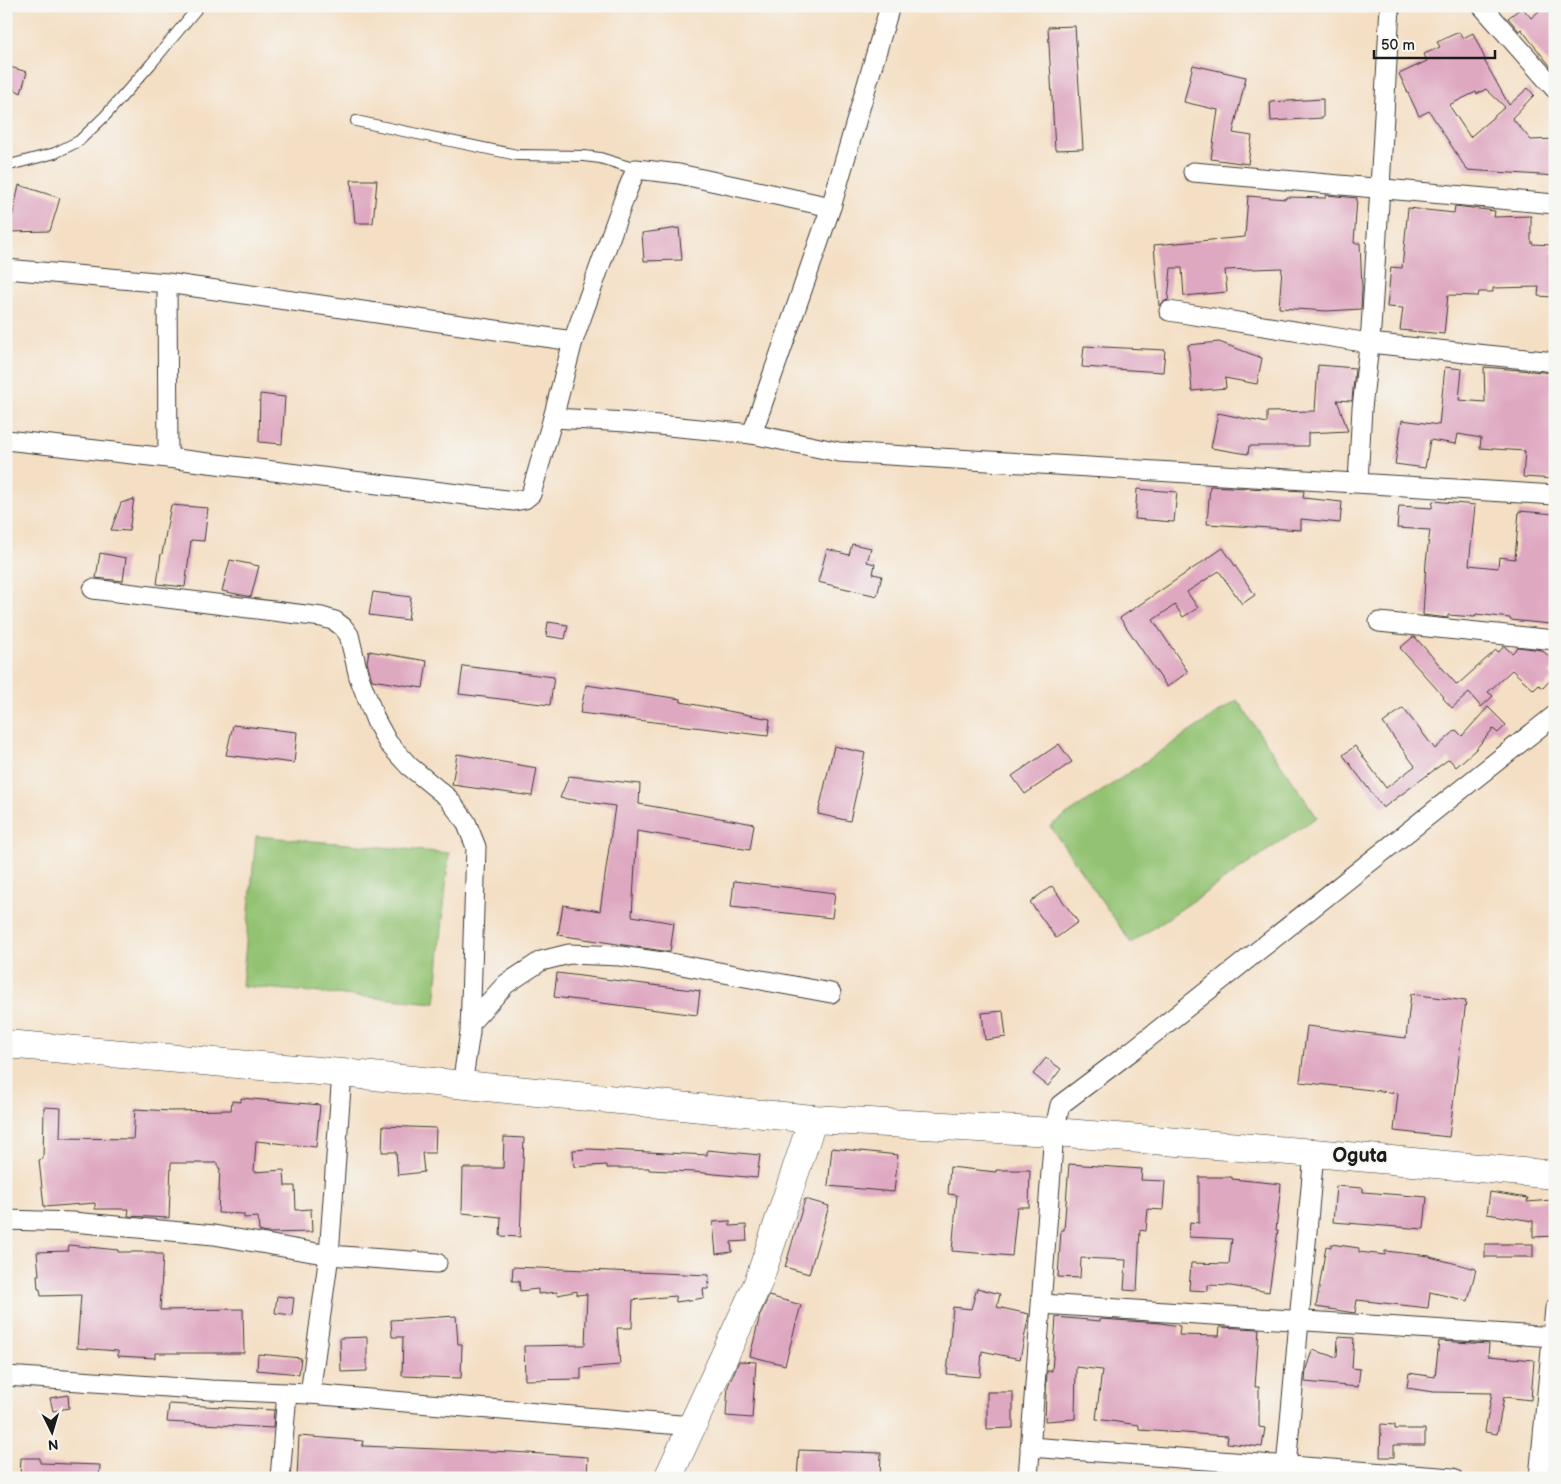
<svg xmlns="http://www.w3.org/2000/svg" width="1561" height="1484" font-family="'Balsamiq Sans',sans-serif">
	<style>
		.green { fill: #93c372; stroke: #587047 }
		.building { fill: #dfa8c1; fill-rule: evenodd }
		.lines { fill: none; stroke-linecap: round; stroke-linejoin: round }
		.lane-casing { stroke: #3c3935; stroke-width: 12 }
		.street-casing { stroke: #3c3935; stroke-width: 21 }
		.secondary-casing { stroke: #3c3935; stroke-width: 29 }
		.lane { stroke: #fff; stroke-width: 10 }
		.street { stroke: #fff; stroke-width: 19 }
		.secondary { stroke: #fff; stroke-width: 28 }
		.labels { text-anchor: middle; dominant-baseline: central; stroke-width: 4.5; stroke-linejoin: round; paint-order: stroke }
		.district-label { font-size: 20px; font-weight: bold; fill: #1c1c1c; stroke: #f6f6f2 }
	</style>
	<rect width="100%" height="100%" fill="#f6f6f2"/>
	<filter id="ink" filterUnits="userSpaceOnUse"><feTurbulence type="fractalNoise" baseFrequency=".02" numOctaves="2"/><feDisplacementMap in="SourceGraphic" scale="10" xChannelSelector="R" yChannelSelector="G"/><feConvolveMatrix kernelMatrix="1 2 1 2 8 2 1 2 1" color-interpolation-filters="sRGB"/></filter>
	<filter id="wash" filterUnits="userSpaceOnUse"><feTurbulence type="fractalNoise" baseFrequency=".0096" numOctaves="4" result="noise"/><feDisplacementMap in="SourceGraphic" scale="20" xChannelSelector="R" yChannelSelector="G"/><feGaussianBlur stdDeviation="1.12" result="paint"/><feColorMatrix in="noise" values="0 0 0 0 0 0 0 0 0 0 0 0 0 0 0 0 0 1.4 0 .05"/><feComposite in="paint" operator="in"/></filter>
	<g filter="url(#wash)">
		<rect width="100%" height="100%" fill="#f4dfc4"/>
		<g class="green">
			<polygon points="1237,700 1317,817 1131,943 1050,826"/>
			<polygon points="256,836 449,853 435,1003 242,986"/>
		</g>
		<g id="blocks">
			<g class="building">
				<polygon points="1545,6 1555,6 1555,72 1521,29 1519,31 1508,18 1522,7 1531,18"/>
				<polygon points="1075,26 1083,149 1055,150 1048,27"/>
				<path d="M1459,32L1463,38L1473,33L1485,59L1484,60L1509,105L1528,88L1534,95L1512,118L1531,140L1555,139V176L1467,170L1429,111L1419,116L1399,74L1427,61L1424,54L1440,47L1437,42ZM1486,89L1505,107L1470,137L1449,105L1476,92L1477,94Z"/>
				<polygon points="1193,65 1246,77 1233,133 1252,136 1248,164 1211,159 1218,110 1184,102"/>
				<polygon points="10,67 27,72 21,93 6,85 6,80"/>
				<polygon points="1323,99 1323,118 1271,121 1270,102"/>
				<polygon points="351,180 377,180 373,223 355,223"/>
				<polygon points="19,185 60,198 50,231 9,232"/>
				<polygon points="1326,195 1357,198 1354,243 1360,243 1362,289 1361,309 1327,311 1279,308 1282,268 1225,270 1227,292 1184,296 1182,268 1171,268 1168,300 1165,301 1159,306 1154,245 1245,237 1248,196 1286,199 1286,197 1326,198"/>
				<polygon points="1455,206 1495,211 1494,217 1531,216 1531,241 1532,241 1532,244 1552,245 1551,253 1555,253 1555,280 1553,297 1538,296 1539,287 1493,288 1493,292 1479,292 1478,296 1448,295 1444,334 1400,330 1403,308 1387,307 1391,267 1402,268 1408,208 1454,213"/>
				<polygon points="679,228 682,260 644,261 642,233"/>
				<polygon points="1219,342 1262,358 1257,384 1225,378 1226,388 1192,391 1188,345"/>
				<polygon points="1084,346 1165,350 1163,372 1082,367"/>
				<polygon points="1318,365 1355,368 1352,401 1337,400 1348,431 1308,433 1308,446 1249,446 1248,454 1211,448 1218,413 1267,423 1267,412 1315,411"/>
				<polygon points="1445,367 1462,369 1459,400 1485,402 1484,367 1555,373 1553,413 1555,413 1555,479 1523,477 1525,451 1480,448 1481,438 1458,434 1456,444 1430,440 1425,468 1395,464 1402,420 1439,425"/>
				<polygon points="260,394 285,397 282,444 259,442"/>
				<polygon points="1210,486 1304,491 1303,498 1342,502 1340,523 1301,519 1301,530 1207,524"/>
				<polygon points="1137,489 1177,492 1174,522 1135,519"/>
				<polygon points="134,499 129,531 111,530 121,503"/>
				<polygon points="1433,501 1475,505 1469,565 1498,568 1499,557 1515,559 1519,511 1555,514 1555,572 1550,624 1510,620 1510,618 1476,614 1475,617 1448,615 1448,618 1423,615 1426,562 1430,530 1397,528 1399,506 1432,508"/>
				<polygon points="171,505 208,508 204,541 191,540 185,587 157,584 161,554 162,554"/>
				<polygon points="852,544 871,548 867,562 875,564 873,574 882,576 877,596 818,582 827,549 849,555"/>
				<polygon points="1223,548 1255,595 1242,604 1219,571 1187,592 1198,608 1183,617 1175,605 1153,620 1188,672 1167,687 1120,618"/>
				<polygon points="100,553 126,558 123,581 96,578"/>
				<polygon points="230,560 259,566 251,597 222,591"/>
				<polygon points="373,592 411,597 408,620 369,615"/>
				<polygon points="548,622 568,625 565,639 546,636"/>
				<polygon points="1413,637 1415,637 1457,685 1496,650 1499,652 1504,646 1512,653 1518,647 1542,650 1555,662 1555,667 1549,673 1553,677 1543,688 1539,685 1534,690 1512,670 1488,692 1493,696 1481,707 1469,693 1452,708 1443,698 1444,697 1400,648"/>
				<polygon points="369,651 427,661 423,688 372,680 367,662"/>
				<polygon points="463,666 554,677 550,705 459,694"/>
				<polygon points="586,685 681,699 681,702 770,719 768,736 580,713"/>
				<polygon points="1488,707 1506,725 1498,733 1493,729 1475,750 1456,767 1449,759 1383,808 1343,755 1355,746 1386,788 1415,766 1383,723 1403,708 1435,749 1456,730 1462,736"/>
				<polygon points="233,725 297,732 294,763 226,755"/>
				<polygon points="1059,744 1072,762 1025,794 1012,776"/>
				<polygon points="834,746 865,753 850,821 818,814"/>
				<polygon points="457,754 537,768 532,796 452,785"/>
				<polygon points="569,776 640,784 639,804 754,824 750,850 637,831 632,916 674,923 670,952 558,935 563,905 600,911 615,806 560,798"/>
				<polygon points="734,881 835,893 832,918 731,907"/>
				<polygon points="1052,886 1078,922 1056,938 1030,902"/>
				<polygon points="557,973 700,991 697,1015 554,997"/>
				<polygon points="1411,994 1466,1001 1449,1137 1394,1131 1398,1093 1300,1082 1307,1026 1406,1038"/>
				<polygon points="1003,1011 1006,1037 985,1040 982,1013"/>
				<polygon points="1046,1058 1061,1069 1048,1086 1033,1074"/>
				<polygon points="241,1098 320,1105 316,1147 256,1141 254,1172 284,1170 285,1186 295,1186 296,1210 311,1209 312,1232 267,1233 259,1231 258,1217 244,1218 244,1214 218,1213 220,1168 218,1168 218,1163 171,1163 169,1218 128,1216 129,1209 95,1209 95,1203 44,1207 39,1160 43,1159 44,1107 61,1108 60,1138 133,1139 135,1109 170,1111 231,1110 232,1101 241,1102"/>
				<polygon points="383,1126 436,1128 435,1153 422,1153 424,1172 398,1175 396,1152 382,1152"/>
				<polygon points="504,1137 524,1138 520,1237 500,1236 501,1217 462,1213 463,1168 503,1168"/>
				<polygon points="832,1148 898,1155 894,1192 828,1186"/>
				<polygon points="589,1149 707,1155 707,1150 760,1155 757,1178 694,1172 649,1170 649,1168 607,1168 607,1165 574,1167 573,1150"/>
				<polygon points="1069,1164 1142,1169 1141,1180 1165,1181 1163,1210 1148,1209 1146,1231 1140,1230 1137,1291 1124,1290 1126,1260 1081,1258 1080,1278 1058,1277 1061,1230 1064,1230"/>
				<polygon points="950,1167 996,1172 996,1170 1030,1170 1029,1207 1017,1207 1012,1256 952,1251 957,1195 948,1194"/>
				<polygon points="1199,1177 1232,1177 1232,1179 1281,1184 1276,1230 1278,1230 1269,1292 1231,1286 1208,1285 1208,1291 1189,1290 1191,1263 1229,1264 1232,1239 1189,1237 1190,1222 1199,1223"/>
				<polygon points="1336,1186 1363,1188 1363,1192 1427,1197 1424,1229 1333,1222"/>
				<polygon points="1490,1192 1528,1198 1527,1202 1552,1200 1554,1236 1533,1237 1533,1221 1487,1214"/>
				<polygon points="805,1199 829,1206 809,1274 785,1267"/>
				<polygon points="730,1221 730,1226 746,1225 747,1241 731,1242 732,1252 716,1254 713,1222"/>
				<polygon points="1331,1244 1359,1248 1359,1252 1385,1255 1385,1251 1430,1256 1430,1257 1476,1269 1468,1301 1430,1292 1428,1308 1357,1300 1355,1313 1316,1307 1326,1246 1331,1247"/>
				<rect x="1485" y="1244" width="48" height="13"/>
				<polygon points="69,1245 118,1250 118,1252 155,1252 155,1254 163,1254 160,1310 243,1309 244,1353 155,1353 155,1358 118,1356 118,1351 77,1348 81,1295 41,1296 40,1289 38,1289 37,1275 39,1275 37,1252 68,1251"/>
				<polygon points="513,1267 709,1275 708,1289 703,1289 704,1298 676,1302 675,1296 633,1300 632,1328 617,1328 620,1365 581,1368 581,1379 525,1380 524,1346 585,1345 587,1294 577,1295 577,1291 558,1295 557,1292 538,1294 538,1289 520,1291 519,1281 512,1281"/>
				<polygon points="977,1288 1000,1294 997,1307 1029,1314 1020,1359 982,1351 980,1377 947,1374 953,1307 971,1309"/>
				<polygon points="277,1296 294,1298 292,1315 275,1313"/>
				<polygon points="769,1296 801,1305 785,1365 750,1356 760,1315"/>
				<polygon points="456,1316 458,1344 462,1344 461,1378 402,1376 403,1337 392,1337 391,1320"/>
				<polygon points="1056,1317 1100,1321 1100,1319 1160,1323 1180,1326 1179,1335 1219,1336 1220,1327 1259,1329 1255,1387 1259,1387 1259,1427 1265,1428 1262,1447 1227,1443 1228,1436 1139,1430 1139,1425 1096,1419 1102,1370 1076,1367 1075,1419 1045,1421 1047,1371 1052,1371"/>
				<polygon points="367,1337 367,1371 341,1372 340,1338"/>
				<polygon points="1338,1337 1354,1338 1352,1368 1360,1369 1358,1387 1305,1382 1306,1369 1312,1350 1337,1357"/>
				<polygon points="1439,1341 1489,1344 1488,1356 1534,1360 1531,1400 1504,1397 1497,1434 1485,1432 1492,1393 1433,1392 1407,1388 1409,1373 1435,1377"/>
				<polygon points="258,1354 301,1358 299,1374 257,1370"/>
				<polygon points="739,1361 756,1362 752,1418 726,1416 728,1386"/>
				<polygon points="987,1392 1013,1392 1013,1428 987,1429"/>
				<polygon points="68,1395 69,1408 53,1411 50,1398"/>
				<polygon points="169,1404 274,1410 273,1428 167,1422"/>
				<polygon points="1381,1424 1395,1425 1395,1429 1425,1429 1425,1445 1394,1445 1394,1457 1380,1457"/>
				<polygon points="299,1436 363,1441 362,1446 512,1452 588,1457 587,1475 514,1472 514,1478 297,1478"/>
				<polygon points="799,1450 881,1453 880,1478 797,1478"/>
				<polygon points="21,1458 40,1458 40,1463 100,1465 99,1478 20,1478"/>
			</g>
		</g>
	</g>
	<g filter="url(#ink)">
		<use href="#blocks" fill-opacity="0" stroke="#3c3935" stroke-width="1"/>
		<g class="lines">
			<g class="lane-casing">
				<g id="lane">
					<polyline points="356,121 517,155 584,156 600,158 636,169"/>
					<polyline points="6,166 55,153 79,141 105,116 151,64 199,6"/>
				</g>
			</g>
			<g class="street-casing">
				<g id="street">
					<polyline points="1482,6 1555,89"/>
					<polyline points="1193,172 1555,204"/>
					<polyline points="6,269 167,283 573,341 625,196 636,169 679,174 831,207"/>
					<polyline points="167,283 168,458"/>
					<polyline points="1169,311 1369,343 1555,362"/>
					<polyline points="553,418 627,422 752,434 839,452 1555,495"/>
					<polyline points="752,434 831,207 890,6"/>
					<polyline points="6,440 168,458 514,501 525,499 531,494 553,418 573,341"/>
					<polyline points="1358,482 1362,408 1371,328 1380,188 1390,6"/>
					<polyline points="93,589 322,617 335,621 343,627 349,635 359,677 376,721 388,743 409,766 448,798 466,822 476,847 470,1032 462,1085"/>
					<polyline points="1379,622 1555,640"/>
					<polyline points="471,1022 506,984 541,961 569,954 620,956 676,964 831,993"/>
					<polyline points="6,1220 73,1222 214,1235 329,1255 437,1263"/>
					<polyline points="1042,1304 1555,1337"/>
					<polyline points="6,1376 211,1390 310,1394 692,1426"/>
					<polyline points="310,1394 329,1255 342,1073"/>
					<polyline points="1030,1447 1453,1478"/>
					<polyline points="280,1478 287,1393"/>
					<polyline points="1028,1478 1054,1132 1060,1105 1133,1050 1555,715"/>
					<polyline points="1285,1478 1314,1153"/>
					<polyline points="1539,1478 1555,1308"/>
				</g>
			</g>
			<g class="secondary-casing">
				<g id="secondary">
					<polyline points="6,1044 342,1073 813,1119 1054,1132 1314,1153 1555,1175"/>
					<polyline points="668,1478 758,1283 813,1119"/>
				</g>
			</g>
			<use href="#lane" class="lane"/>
			<use href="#street" class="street"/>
			<use href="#secondary" class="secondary"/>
		</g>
	</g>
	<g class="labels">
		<g class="district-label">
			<text x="1360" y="1156">Oguta</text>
		</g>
	</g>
	<rect width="1561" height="1484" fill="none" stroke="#f6f6f2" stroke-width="25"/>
	<g transform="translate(52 1432) rotate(175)" stroke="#f6f6f2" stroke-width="4" paint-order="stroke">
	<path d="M0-4L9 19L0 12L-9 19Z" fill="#1c1c1c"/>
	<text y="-8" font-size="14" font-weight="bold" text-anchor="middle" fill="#1c1c1c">N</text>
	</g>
	<path d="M1374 50v8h121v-8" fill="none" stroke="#1c1c1c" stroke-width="2.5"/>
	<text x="1381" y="50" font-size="15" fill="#1c1c1c" stroke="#f6f6f2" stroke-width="4" paint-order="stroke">50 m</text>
</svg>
